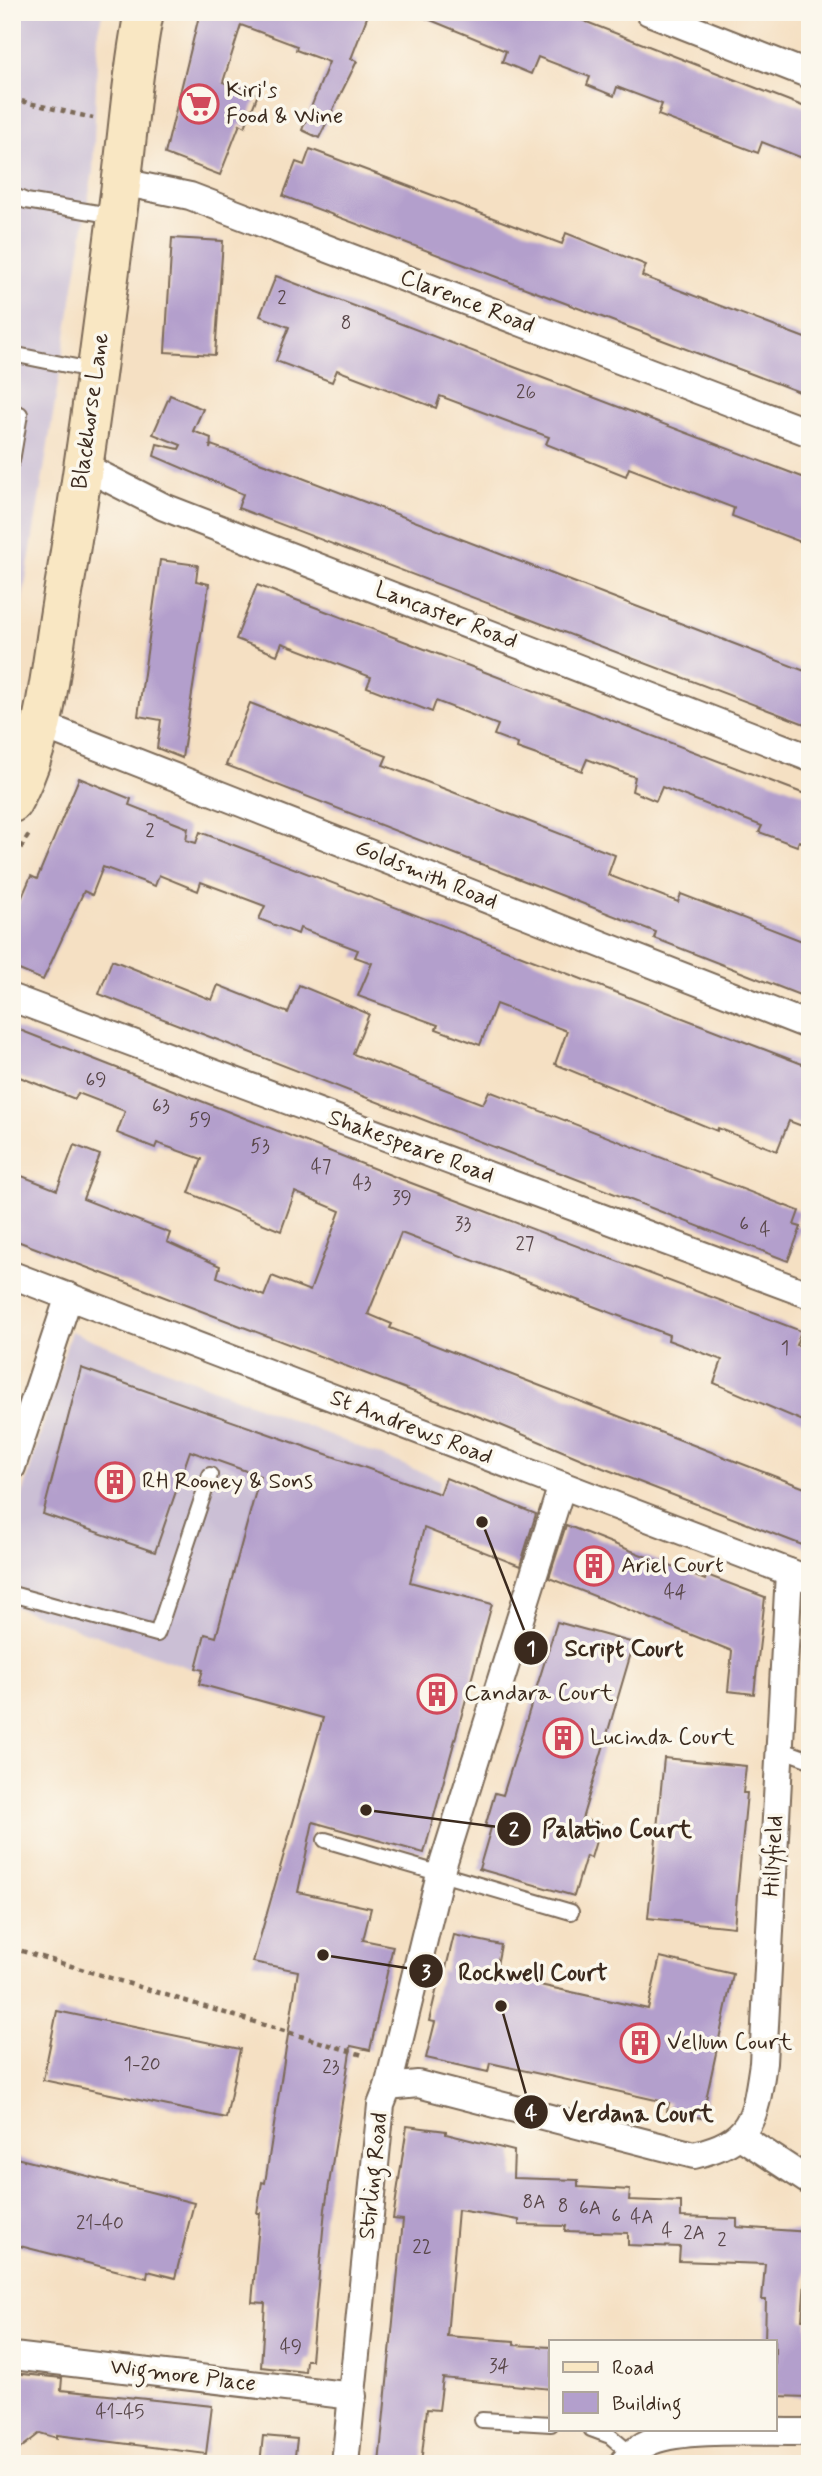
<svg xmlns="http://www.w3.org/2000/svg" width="822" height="2476" font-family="Mynerve,sans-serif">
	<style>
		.industrial { fill: #cbbfd5 }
		.building { fill: #b39fcc }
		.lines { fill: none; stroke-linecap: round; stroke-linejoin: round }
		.lane-casing { stroke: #7c6a58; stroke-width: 18 }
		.street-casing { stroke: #7c6a58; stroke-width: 30 }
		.secondary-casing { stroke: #7c6a58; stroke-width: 42 }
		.path { stroke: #7c6a58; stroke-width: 4.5; stroke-dasharray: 5 5; stroke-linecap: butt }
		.lane { stroke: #fff; stroke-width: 14 }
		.street { stroke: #fff; stroke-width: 26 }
		.secondary { stroke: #f9e7c3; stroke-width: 38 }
		.labels { text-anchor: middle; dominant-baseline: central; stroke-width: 7; stroke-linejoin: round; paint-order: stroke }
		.number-label { font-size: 19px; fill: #59474a }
		.poi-label { font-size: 23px; fill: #3b2a1e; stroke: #fbf7ec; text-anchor: start }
		.street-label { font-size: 23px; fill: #3b2a1e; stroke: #fbf7ec }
		.leader { fill: none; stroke: #3b2a1e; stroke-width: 2.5 }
		.callout-dot { fill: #3b2a1e; stroke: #fbf7ec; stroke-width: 2.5 }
		.mark-label { font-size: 21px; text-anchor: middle; font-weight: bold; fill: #fff }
		.callout-label { font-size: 24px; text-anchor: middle; font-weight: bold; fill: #3b2a1e; stroke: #fbf7ec; stroke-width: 7; stroke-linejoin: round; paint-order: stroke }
	</style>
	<rect width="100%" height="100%" fill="#fbf7ec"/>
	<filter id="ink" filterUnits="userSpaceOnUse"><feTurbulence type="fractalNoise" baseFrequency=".0143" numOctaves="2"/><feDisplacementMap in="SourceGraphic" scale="14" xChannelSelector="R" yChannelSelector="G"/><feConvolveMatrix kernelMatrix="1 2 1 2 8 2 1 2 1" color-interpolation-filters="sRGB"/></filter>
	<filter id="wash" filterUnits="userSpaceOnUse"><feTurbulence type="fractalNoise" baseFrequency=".00686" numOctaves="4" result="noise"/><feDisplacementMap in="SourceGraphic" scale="28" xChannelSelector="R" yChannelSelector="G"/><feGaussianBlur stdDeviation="1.57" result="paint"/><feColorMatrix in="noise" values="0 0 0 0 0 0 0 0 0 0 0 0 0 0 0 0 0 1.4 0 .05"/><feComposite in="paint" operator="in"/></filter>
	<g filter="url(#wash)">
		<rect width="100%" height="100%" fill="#f5e0c3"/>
		<g class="industrial">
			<polygon points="12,12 103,12 98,30 93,171 12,665"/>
			<polygon points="71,1331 441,1480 369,1731 12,1606 12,1531"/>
		</g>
		<g id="blocks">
			<g class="building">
				<polygon points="200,12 369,12 351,59 357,61 319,138 302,130 329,62 296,50 297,46 241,25 223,82 258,94 245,127 240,124 220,175 165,154"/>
				<polygon points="411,12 561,12 810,109 810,161 762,142 758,153 729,142 658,115 662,104 617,87 614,96 587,85 590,77 538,57 531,74 502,62 506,51"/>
				<polygon points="310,149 562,244 566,233 646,265 642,276 810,340 810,396 283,196 296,162 304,165"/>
				<polygon points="172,238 223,241 215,355 165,352"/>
				<polygon points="276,276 810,480 810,519 801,542 732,516 734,508 629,468 626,476 546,444 549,437 440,396 436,408 337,370 332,382 276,361 289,327 260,316"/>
				<polygon points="170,395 203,409 193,431 211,438 210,449 211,445 279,469 810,673 810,726 238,508 243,494 154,456 157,444 179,449 181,445 153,434"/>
				<polygon points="160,560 198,565 196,581 209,584 182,758 157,748 161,720 138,716"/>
				<polygon points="257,585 810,796 810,845 799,841 797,846 759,832 762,826 662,787 656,801 632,791 635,777 587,759 582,771 517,748 518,744 494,735 498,725 436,701 432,712 367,687 371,677 282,643 277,655 236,639"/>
				<polygon points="250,703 387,756 383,765 615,855 608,875 678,902 681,894 810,944 810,999 654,938 656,932 226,765"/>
				<polygon points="79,778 131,799 129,805 188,828 186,840 196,843 200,832 810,1067 810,1129 789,1121 777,1151 718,1128 717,1131 555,1064 567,1031 496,1004 480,1045 436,1029 438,1025 358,996 372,963 355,957 358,950 300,928 298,934 259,919 265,906 201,882 198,891 159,875 155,886 103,867 92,895 84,891 43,980 12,967 12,920 31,876 37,879"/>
				<polygon points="112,960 212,1000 218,985 288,1013 299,985 369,1014 353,1054 483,1104 489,1091 799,1211 794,1225 801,1227 788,1261 99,994"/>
				<polygon points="12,1027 398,1178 801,1331 796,1345 810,1347 810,1424 714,1383 722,1360 668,1340 669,1335 401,1233 368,1314 392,1324 390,1328 810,1490 810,1548 603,1468 493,1422 12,1239 12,1201 22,1176 57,1190 74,1145 100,1155 83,1199 170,1233 167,1242 220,1266 217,1277 264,1296 272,1276 310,1291 340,1211 295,1192 281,1231 189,1193 202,1159 157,1143 155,1148 117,1133 125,1111 78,1093 75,1099 12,1074"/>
				<polygon points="81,1368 440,1494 446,1478 536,1514 520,1566 424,1528 410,1582 492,1604 424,1853 313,1822 298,1892 371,1908 363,1940 393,1946 370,2050 351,2046 325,2209 311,2360 306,2360 305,2372 261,2367 265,2303 252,2302 260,2213 257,2213 262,2182 265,2183 298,1971 253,1962 323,1718 199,1684 203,1670 196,1668 205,1634 216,1637 260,1476 190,1451 155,1552 43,1514"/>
				<polygon points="566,1525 705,1580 707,1575 765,1597 754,1694 728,1691 732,1651 549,1578"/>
				<polygon points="557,1622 634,1643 582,1819 601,1824 591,1858 586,1856 574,1896 479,1869 491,1828 485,1827 495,1793 503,1795"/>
				<polygon points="664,1758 746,1766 743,1793 747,1793 734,1927 648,1918"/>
				<polygon points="454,1935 501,1945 495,1975 648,2009 660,1957 733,1974 702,2118 667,2111 669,2103 554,2077 490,2063 488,2072 426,2058 435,2022 429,2021 441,1971 445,1972"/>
				<polygon points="57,2011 240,2049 226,2118 43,2080"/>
				<polygon points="407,2126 446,2131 446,2134 514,2151 513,2178 578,2180 578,2187 630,2190 629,2200 681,2202 681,2217 737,2219 737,2227 810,2232 810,2267 806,2267 802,2320 807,2320 809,2397 775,2396 775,2341 765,2341 766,2300 762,2300 765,2264 679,2261 680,2247 628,2245 628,2233 565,2231 566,2226 519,2225 519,2220 458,2210 447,2336 514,2341 514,2345 551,2347 551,2389 443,2378 439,2410 427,2409 421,2464 379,2464 403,2220 393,2219"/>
				<polygon points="12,2157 194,2203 175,2278 148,2271 147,2278 12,2244"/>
				<polygon points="12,2373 62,2378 61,2390 212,2406 206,2454 57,2435 57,2438 40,2433 12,2455"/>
				<polygon points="263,2436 297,2439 294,2464 260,2464"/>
			</g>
		</g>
	</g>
	<g filter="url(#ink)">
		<use href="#blocks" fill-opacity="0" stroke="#7c6a58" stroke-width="2"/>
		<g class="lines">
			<g class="lane-casing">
				<g id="lane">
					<polyline points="12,195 26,201 116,216"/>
					<polyline points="12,354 96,371"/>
					<polyline points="12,412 20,414 12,461"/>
					<polyline points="12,1594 157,1634 210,1475"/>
					<polyline points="780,1749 810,1760"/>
					<polyline points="325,1840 571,1912"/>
					<polyline points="482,2420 551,2424"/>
					<polyline points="591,2429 610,2436 631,2454"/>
				</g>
			</g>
			<g class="street-casing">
				<g id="street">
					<polyline points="649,12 810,75"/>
					<polyline points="122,182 190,196 810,433"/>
					<polyline points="85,467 164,507 810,758"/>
					<polyline points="42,725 810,1026"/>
					<polyline points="12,998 810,1295"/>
					<polyline points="12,1275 810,1580"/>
					<polyline points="12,1467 69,1296"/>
					<polyline points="388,2087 440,1874 562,1485"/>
					<polyline points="740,2136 810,2182"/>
					<polyline points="13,2356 353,2396"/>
					<path d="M345,2464L381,2105L388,2087L418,2084L694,2155C753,2141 755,2118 763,2063L789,1572"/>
					<path d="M622,2464C630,2454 640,2446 652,2441C686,2427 770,2433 810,2432"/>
				</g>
			</g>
			<g class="secondary-casing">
				<path id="secondary" d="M12,803C47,741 50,668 62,599C86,462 103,323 121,185C129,127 132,70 144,12"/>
			</g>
			<g class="path">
				<polyline points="12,99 93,118"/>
				<polyline points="12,853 20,849 29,834"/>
				<polyline points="12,1948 366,2056"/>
			</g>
			<use href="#lane" class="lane"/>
			<use href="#street" class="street"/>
			<use href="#secondary" class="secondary"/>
		</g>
	</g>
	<defs>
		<g id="supermarket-ring" transform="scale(2.0125)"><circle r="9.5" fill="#fbf7ec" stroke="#d1495b" stroke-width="1.5"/><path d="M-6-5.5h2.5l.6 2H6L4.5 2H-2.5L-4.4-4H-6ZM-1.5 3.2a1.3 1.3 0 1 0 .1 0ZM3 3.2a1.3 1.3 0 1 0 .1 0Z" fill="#d1495b"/></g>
		<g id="building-ring" transform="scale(2.0125)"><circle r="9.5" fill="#fbf7ec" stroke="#d1495b" stroke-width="1.5"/><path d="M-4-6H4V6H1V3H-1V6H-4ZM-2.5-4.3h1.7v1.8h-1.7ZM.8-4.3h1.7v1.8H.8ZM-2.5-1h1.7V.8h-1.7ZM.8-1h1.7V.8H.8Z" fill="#d1495b"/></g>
	</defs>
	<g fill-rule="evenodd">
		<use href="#supermarket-ring" x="199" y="104"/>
		<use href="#building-ring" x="115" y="1482"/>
		<use href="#building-ring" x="594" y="1566"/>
		<use href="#building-ring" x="437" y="1694"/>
		<use href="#building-ring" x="563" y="1738"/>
		<use href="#building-ring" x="640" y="2043"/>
	</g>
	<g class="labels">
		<g class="number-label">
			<text x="282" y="298">2</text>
			<text x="346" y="323">8</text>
			<text x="526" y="392">26</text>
			<text x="150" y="831">2</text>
			<text x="96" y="1080">69</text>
			<text x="161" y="1106">63</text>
			<text x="200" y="1120">59</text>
			<text x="260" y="1146">53</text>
			<text x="321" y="1167">47</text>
			<text x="362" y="1183">43</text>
			<text x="402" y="1198">39</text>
			<text x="463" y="1224">33</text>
			<text x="744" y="1224">6</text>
			<text x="765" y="1230">4</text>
			<text x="525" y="1244">27</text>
			<text x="785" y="1348">1</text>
			<text x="675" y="1592">44</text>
			<text x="142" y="2064">1-20</text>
			<text x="331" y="2067">23</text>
			<text x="534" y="2202">8A</text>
			<text x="563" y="2206">8</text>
			<text x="590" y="2208">6A</text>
			<text x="616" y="2216">6</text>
			<text x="642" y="2217">4A</text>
			<text x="100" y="2223">21-40</text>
			<text x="667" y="2231">4</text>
			<text x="694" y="2233">2A</text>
			<text x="722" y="2240">2</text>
			<text x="422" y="2247">22</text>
			<text x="291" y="2347">49</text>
			<text x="499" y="2366">34</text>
			<text x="120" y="2412">41-45</text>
		</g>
		<g class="poi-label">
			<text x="226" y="91">Kiri's<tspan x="226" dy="26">Food &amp; Wine</tspan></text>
			<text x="142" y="1482">RH Rooney &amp; Sons</text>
			<text x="621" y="1566">Ariel Court</text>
			<text x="464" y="1694">Candara Court</text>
			<text x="590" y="1738">Lucinda Court</text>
			<text x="667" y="2043">Vellum Court</text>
		</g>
		<g class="street-label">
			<text transform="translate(467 302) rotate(21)">Clarence Road</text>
			<text transform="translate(91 411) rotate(-82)">Blackhorse Lane</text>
			<text transform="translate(446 616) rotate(21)">Lancaster Road</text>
			<text transform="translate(426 875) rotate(22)">Goldsmith Road</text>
			<text transform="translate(411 1147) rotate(20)">Shakespeare Road</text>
			<text transform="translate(411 1428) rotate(21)">St Andrews Road</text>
			<text transform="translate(774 1856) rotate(-87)">Hillyfield</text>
			<text transform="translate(374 2176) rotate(-84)">Stirling Road</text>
			<text transform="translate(183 2376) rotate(7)">Wigmore Place</text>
		</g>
	</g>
	<path class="leader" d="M482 1522L531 1648M366 1810L514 1829M323 1955L426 1971M501 2006L531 2112"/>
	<g class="callout-dot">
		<circle cx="482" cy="1522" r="7"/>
		<circle cx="366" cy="1810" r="7"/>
		<circle cx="323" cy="1955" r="7"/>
		<circle cx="501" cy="2006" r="7"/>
		<circle cx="531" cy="1648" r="18"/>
		<circle cx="514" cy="1829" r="18"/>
		<circle cx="426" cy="1971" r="18"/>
		<circle cx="531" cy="2112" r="18"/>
	</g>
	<g class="mark-label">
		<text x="531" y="1655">1</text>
		<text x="514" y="1836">2</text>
		<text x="426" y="1979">3</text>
		<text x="531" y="2120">4</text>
	</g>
	<g class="callout-label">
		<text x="624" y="1656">Script Court</text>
		<text x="617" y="1837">Palatino Court</text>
		<text x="533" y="1980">Rockwell Court</text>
		<text x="638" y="2121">Verdana Court</text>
	</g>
	<rect width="822" height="2476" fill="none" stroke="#fbf7ec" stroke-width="42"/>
	<rect x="549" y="2340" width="228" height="91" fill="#fbf7ec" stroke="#aea59a" stroke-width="2"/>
	<rect x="563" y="2362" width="35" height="10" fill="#f9e7c3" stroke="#aea59a" stroke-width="2"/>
	<text x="612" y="2374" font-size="21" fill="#3b2a1e">Road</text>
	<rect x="563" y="2392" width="35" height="21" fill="#b39fcc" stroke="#aea59a" stroke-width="2"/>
	<text x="612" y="2410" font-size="21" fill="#3b2a1e">Building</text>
</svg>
